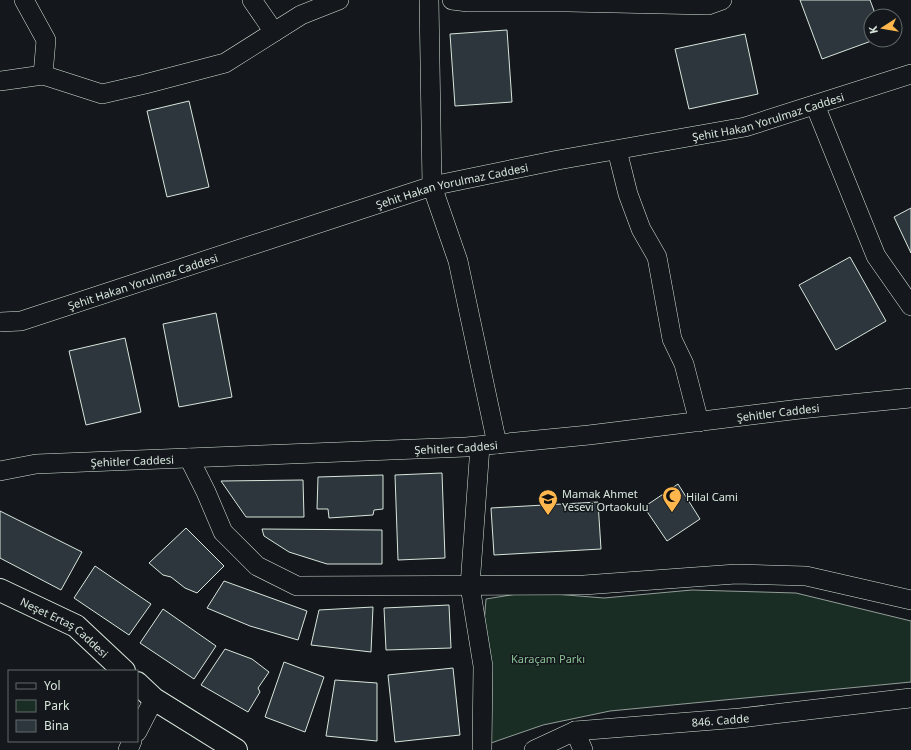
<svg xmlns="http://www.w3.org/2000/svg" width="911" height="750" font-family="'Noto Sans',sans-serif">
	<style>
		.green { fill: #1a2d24; stroke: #939e99 }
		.building { fill: #2c363c; stroke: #d8e6dc }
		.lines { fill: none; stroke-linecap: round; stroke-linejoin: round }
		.minor-casing { stroke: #d8e6dc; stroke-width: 20 }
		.major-casing { stroke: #d8e6dc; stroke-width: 24 }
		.minor { stroke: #14181c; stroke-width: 19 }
		.major { stroke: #14181c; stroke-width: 22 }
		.labels { text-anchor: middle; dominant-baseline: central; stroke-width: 3; stroke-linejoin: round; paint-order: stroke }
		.street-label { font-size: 11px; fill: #d8e6dc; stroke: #14181c }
		.poi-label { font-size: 11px; fill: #d8e6dc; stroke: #14181c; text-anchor: start }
		.park-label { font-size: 11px; fill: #8ac095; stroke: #14181c }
	</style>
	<rect width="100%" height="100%" fill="#14181c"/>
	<polygon class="green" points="692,590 796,593 911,621 911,682 610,711 543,725 488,744 483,636 486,599 529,592 604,598"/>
	<g class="building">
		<polygon points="800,0 870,0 876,16 871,16 871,40 874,40 822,59"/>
		<polygon points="507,30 512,102 455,106 450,34"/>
		<polygon points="745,34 758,94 689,109 675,49"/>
		<polygon points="189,101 209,187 167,197 147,111"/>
		<polygon points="911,208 911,253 894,217"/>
		<polygon points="850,257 886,321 836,350 799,285"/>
		<polygon points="216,313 232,397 179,407 163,324"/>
		<polygon points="125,338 141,412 86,425 69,351"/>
		<polygon points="442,473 445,558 398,560 395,475"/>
		<polygon points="383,475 383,509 374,510 373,515 329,518 328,509 317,509 318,477"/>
		<polygon points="303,480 304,517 246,517 221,481"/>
		<polygon points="678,484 700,519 667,541 644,507"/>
		<polygon points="598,502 601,549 494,555 491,508"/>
		<polygon points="0,511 82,552 61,590 0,558"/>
		<polygon points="186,528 224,566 197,593 185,588 171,577 163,575 149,563"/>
		<polygon points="262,529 382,530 382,564 327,564 289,552 264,536"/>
		<polygon points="95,566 151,604 129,635 74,598"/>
		<polygon points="224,581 307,611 298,640 250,626 207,608"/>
		<polygon points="449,605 451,648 386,650 384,608"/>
		<polygon points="373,607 371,652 311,645 319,610"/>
		<polygon points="163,609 216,646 194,679 140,643"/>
		<polygon points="225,649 252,659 269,672 258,688 260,692 248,712 201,685"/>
		<polygon points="284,662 324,677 305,732 265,717"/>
		<polygon points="453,668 460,735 395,742 388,675"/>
		<polygon points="335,680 377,683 377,741 326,736"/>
	</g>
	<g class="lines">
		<g class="minor-casing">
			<g id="minor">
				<polyline points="24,0 46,40 43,75"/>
				<polyline points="252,0 274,32"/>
				<polyline points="429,0 432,186 458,261 497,444"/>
				<polyline points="452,0 468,2 568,2 708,5 722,0"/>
				<polyline points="0,81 43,75 102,94 145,84 225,63 301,15 339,0"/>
				<polyline points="815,105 876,256 911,306"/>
				<polyline points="617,150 628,194 641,229 657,257 672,339 684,364 699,422"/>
				<path id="s1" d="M0,322L21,321L432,186L558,160L745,127L911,74"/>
				<polyline points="480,446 470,586 483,666 482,750"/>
				<polyline points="189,458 206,492 223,532 257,566 297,586 584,585 736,574 806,576 911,600"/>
				<path id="s2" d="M0,471L36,464L466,447L589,435L800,409L911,398"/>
				<polyline points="575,731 583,750"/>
				<polyline points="137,732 154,699"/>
				<polyline points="128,750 132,741"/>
				<path id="s3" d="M534,750L575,731L740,718L911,698"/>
			</g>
		</g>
		<g class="major-casing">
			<g id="major">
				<path id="s4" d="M0,590L76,626L124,671"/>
				<polyline points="137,683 154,699 236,750"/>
			</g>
		</g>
		<use href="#minor" class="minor"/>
		<use href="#major" class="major"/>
	</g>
	<defs>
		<g id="mosque-pin" transform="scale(1)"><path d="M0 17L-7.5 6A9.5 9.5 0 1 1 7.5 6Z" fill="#ffb74d" stroke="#14181c"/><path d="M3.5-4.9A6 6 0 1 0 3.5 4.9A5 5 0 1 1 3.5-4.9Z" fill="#111"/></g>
		<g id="school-pin" transform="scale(1)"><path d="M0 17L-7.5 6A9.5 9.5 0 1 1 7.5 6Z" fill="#ffb74d" stroke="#14181c"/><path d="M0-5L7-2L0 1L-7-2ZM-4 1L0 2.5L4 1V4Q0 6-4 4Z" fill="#111"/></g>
	</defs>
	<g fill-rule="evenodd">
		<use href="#mosque-pin" x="672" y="496"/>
		<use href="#school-pin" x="548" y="499"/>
	</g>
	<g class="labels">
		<g class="street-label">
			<text stroke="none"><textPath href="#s1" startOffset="797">Şehit Hakan Yorulmaz Caddesi</textPath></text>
			<text stroke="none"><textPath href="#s1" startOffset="473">Şehit Hakan Yorulmaz Caddesi</textPath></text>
			<text stroke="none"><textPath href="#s1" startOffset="149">Şehit Hakan Yorulmaz Caddesi</textPath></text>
			<text stroke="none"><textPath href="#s2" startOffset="781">Şehitler Caddesi</textPath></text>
			<text stroke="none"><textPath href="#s2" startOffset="457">Şehitler Caddesi</textPath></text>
			<text stroke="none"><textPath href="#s2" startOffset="133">Şehitler Caddesi</textPath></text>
			<text stroke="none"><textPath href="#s4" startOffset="75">Neşet Ertaş Caddesi</textPath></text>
			<text stroke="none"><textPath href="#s3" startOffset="191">846. Cadde</textPath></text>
		</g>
		<g class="poi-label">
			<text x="562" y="493">Mamak Ahmet<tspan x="562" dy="13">Yesevi Ortaokulu</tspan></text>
			<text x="686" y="496">Hilal Cami</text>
		</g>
		<g class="park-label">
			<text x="548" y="658">Karaçam Parkı</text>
		</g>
	</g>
	<rect x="8" y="670" width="130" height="72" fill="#14181c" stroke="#626a69"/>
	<rect x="16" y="683" width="20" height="6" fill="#14181c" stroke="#626a69"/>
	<text x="44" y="690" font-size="12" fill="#d8e6dc">Yol</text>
	<rect x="16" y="700" width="20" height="12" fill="#1a2d24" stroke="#626a69"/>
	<text x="44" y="710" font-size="12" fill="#d8e6dc">Park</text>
	<rect x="16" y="720" width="20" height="12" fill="#2c363c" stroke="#626a69"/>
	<text x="44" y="730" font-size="12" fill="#d8e6dc">Bina</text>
	<g transform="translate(883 28) rotate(258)"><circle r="19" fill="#14181c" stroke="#626a69"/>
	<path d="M0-3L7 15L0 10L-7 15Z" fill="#ffb74d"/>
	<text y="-6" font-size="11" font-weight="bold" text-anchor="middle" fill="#d8e6dc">K</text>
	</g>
</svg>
